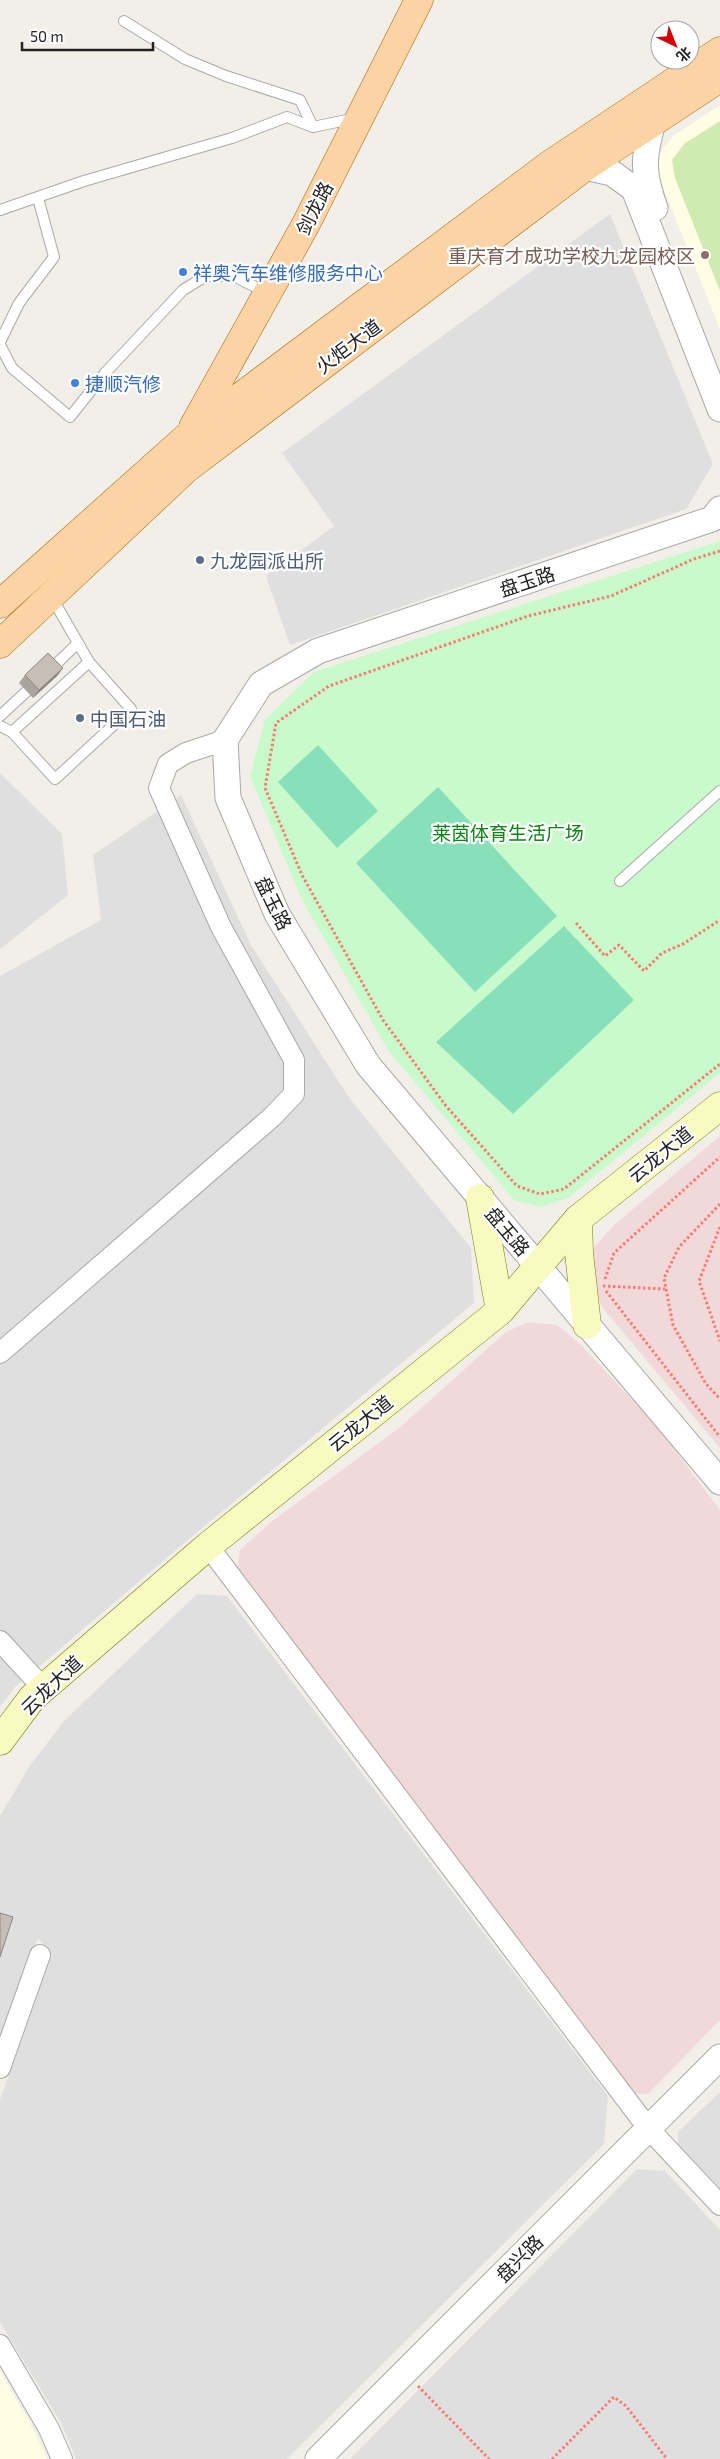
<svg xmlns="http://www.w3.org/2000/svg" width="720" height="2459" font-family="'Exo 2','Noto Sans SC',sans-serif">
	<style>
		.residential { fill: #e0dfdf }
		.commercial { fill: #f2d9d9 }
		.education { fill: #fffee5 }
		.grass { fill: #cfebb0 }
		.park { fill: #c8facb }
		.pitch { fill: #88e0bb }
		.lines { fill: none; stroke-linecap: round; stroke-linejoin: round }
		.service-casing { stroke: #a9a9a9; stroke-width: 12 }
		.minor-casing { stroke: #a9a9a9; stroke-width: 22 }
		.tertiary-casing { stroke: #a9a9a9; stroke-width: 27 }
		.secondary-casing { stroke: #737c06; stroke-width: 29 }
		.primary-casing { stroke: #9f6601; stroke-width: 29 }
		.path { stroke: #f97c72; stroke-width: 3; stroke-dasharray: 2.5 2.5; stroke-linecap: butt }
		.service { stroke: #fff; stroke-width: 10 }
		.minor { stroke: #fff; stroke-width: 20 }
		.tertiary { stroke: #fff; stroke-width: 25 }
		.secondary { stroke: #f9fabf; stroke-width: 28 }
		.primary { stroke: #fcd3a4; stroke-width: 28 }
		.wall { fill: #aba39e }
		.shaded-wall { fill: #8b8581 }
		.building { fill: #c7beb8; stroke: #8b8581 }
		.education-dot { fill: #8d6e63; stroke: #fff; stroke-width: 2 }
		.shop-dot { fill: #3f7fe0; stroke: #fff; stroke-width: 2 }
		.service-dot { fill: #5c6f8a; stroke: #fff; stroke-width: 2 }
		.labels { text-anchor: middle; dominant-baseline: central; stroke-width: 4.5; stroke-linejoin: round; paint-order: stroke }
		.street-label { font-size: 19px; fill: #222; stroke: #fff }
		.education-label { font-size: 19px; fill: #785e54; stroke: #fff; text-anchor: end }
		.shop-label { font-size: 19px; fill: #366cbe; stroke: #fff; text-anchor: start }
		.service-label { font-size: 19px; fill: #4e5e75; stroke: #fff; text-anchor: start }
		.park-label { font-size: 19px; fill: #0d8313; stroke: #fff }
	</style>
	<rect width="100%" height="100%" fill="#f2efe9"/>
	<g class="residential">
		<polygon points="610,214 713,464 686,509 290,645 266,576 334,526 282,453"/>
		<polygon points="0,773 62,834 68,895 0,949"/>
		<polygon points="181,795 251,945 350,1099 471,1248 474,1303 195,1534 15,1687 0,1707 0,976 101,920 93,855"/>
		<polygon points="197,1594 227,1596 608,2096 604,2144 287,2459 76,2459 61,2423 0,2322 0,2100 52,1955 38,1938 0,2040 0,1816 29,1767 64,1721"/>
		<polygon points="720,2092 720,2194 678,2150 678,2132"/>
		<polygon points="637,2169 665,2171 720,2230 720,2459 350,2459"/>
	</g>
	<g class="commercial">
		<polygon points="720,1136 720,1448 602,1307 589,1275 594,1247 615,1224"/>
		<polygon points="528,1322 557,1325 579,1343 655,1424 720,1510 720,2020 648,2094 633,2093 237,1569 240,1550 271,1522 399,1428 506,1332"/>
	</g>
	<g class="education">
		<polygon points="720,105 720,329 660,180 657,156 673,136"/>
		<polygon points="0,2371 36,2434 47,2459 0,2459"/>
	</g>
	<polygon class="grass" points="720,121 720,291 675,178 672,160 684,144"/>
	<polygon class="park" points="720,541 720,1073 568,1198 541,1207 514,1200 388,1050 302,900 250,776 265,720 314,672"/>
	<g class="pitch">
		<polygon points="318,745 378,811 337,848 278,782"/>
		<polygon points="438,787 557,916 475,992 356,863"/>
		<polygon points="564,926 634,1000 513,1114 436,1042"/>
	</g>
	<g class="lines">
		<g class="service-casing">
			<g id="service">
				<polyline points="124,21 185,59 226,76 300,100 313,127 356,118"/>
				<polyline points="0,210 84,181 232,138 287,117 313,127"/>
				<polyline points="0,342 19,303 54,257 38,198"/>
				<polyline points="0,345 12,368 70,417 105,373 183,290 206,276 234,276 267,293"/>
				<polyline points="51,669 78,643"/>
				<polyline points="0,716 27,691"/>
				<polyline points="0,726 12,732 55,779 131,709 89,662 51,596"/>
				<polyline points="12,732 89,662"/>
				<polyline points="620,881 720,791"/>
			</g>
		</g>
		<g class="minor-casing">
			<g id="minor">
				<polyline points="0,1353 272,1117 294,1094 294,1060 221,927 159,788 168,764 186,753 225,740"/>
				<polyline points="208,1546 648,2128 720,2205"/>
				<polyline points="0,1641 43,1688"/>
				<polyline points="0,2068 40,1955"/>
				<polyline points="0,2345 49,2429 62,2459"/>
			</g>
		</g>
		<g class="tertiary-casing">
			<g id="tertiary">
				<path d="M653,122C643,157 642,173 655,208"/>
				<polyline points="585,167 612,173 634,189 720,409"/>
				<polyline points="720,509 712,519 318,651 261,684 225,740 228,798 277,914 368,1065 720,1482"/>
				<polyline points="318,2459 720,2057"/>
			</g>
		</g>
		<g class="secondary-casing">
			<g id="secondary">
				<polyline points="480,1198 500,1311"/>
				<polyline points="578,1219 579,1253 587,1325"/>
				<polyline points="0,1741 32,1698 208,1546 500,1311 578,1219 720,1106"/>
			</g>
		</g>
		<g class="primary-casing">
			<g id="primary">
				<polyline points="193,427 306,224 419,0"/>
				<polyline points="0,604 188,436 549,165 720,51"/>
				<polyline points="0,644 186,469 585,167 720,78"/>
			</g>
		</g>
		<g class="path">
			<polyline points="720,551 694,559 611,596 528,616 329,686 276,723 265,788 302,875 383,1020 446,1106 517,1186 540,1194 564,1189 720,1064"/>
			<polyline points="576,923 605,956 619,945 644,971 662,953 683,944 720,920"/>
			<polyline points="720,1204 679,1247 664,1278 673,1325 706,1384 720,1399"/>
			<polyline points="720,1227 699,1281 720,1341"/>
			<polyline points="605,1279 614,1253 720,1157"/>
			<polyline points="603,1286 665,1289"/>
			<polyline points="606,1291 720,1437"/>
			<polyline points="418,2386 489,2459"/>
			<polyline points="552,2459 614,2397 626,2406 667,2459"/>
		</g>
		<use href="#service" class="service"/>
		<use href="#minor" class="minor"/>
		<use href="#tertiary" class="tertiary"/>
		<use href="#secondary" class="secondary"/>
		<use href="#primary" class="primary"/>
	</g>
	<polygon class="wall" points="63,668 57,676 33,698 19,683 25,675"/>
	<polygon class="shaded-wall" points="63,668 57,676 33,698 39,690"/>
	<g class="building">
		<polygon points="48,653 63,668 39,690 25,675"/>
		<polygon points="0,1913 13,1917 0,1957"/>
	</g>
	<circle class="education-dot" cx="705" cy="255" r="5"/>
	<g class="shop-dot">
		<circle cx="183" cy="272" r="5"/>
		<circle cx="75" cy="383" r="5"/>
	</g>
	<g class="service-dot">
		<circle cx="200" cy="560" r="5"/>
		<circle cx="80" cy="718" r="5"/>
	</g>
	<g class="labels">
		<g class="street-label">
			<text transform="translate(314 208) rotate(-63)">剑龙路</text>
			<text transform="translate(348 346) rotate(-37)">火炬大道</text>
			<text transform="translate(527 581) rotate(-18)">盘玉路</text>
			<text transform="translate(274 903) rotate(64)">盘玉路</text>
			<text transform="translate(660 1154) rotate(-39)">云龙大道</text>
			<text transform="translate(508 1231) rotate(50)">盘玉路</text>
			<text transform="translate(360 1423) rotate(-39)">云龙大道</text>
			<text transform="translate(51 1685) rotate(-44)">云龙大道</text>
			<text transform="translate(519 2258) rotate(-45)">盘兴路</text>
		</g>
		<g class="education-label">
			<text x="695" y="255">重庆育才成功学校九龙园校区</text>
		</g>
		<g class="shop-label">
			<text x="193" y="272">祥奥汽车维修服务中心</text>
			<text x="85" y="383">捷顺汽修</text>
		</g>
		<g class="service-label">
			<text x="210" y="560">九龙园派出所</text>
			<text x="90" y="718">中国石油</text>
		</g>
		<g class="park-label">
			<text x="508" y="832">莱茵体育生活广场</text>
		</g>
	</g>
	<g transform="translate(675 45) rotate(137)"><circle r="24" fill="#ffffff" stroke="#a7a7a7"/>
	<path d="M0-4L9 19L0 12L-9 19Z" fill="#d30108"/>
	<text y="-8" font-size="14" font-weight="bold" text-anchor="middle" fill="#222222">北</text>
	</g>
	<path d="M22 42v8h131v-8" fill="none" stroke="#222222" stroke-width="2.5"/>
	<text x="30" y="42" font-size="15" fill="#222222" stroke="#ffffff" stroke-width="4" paint-order="stroke">50 m</text>
</svg>
